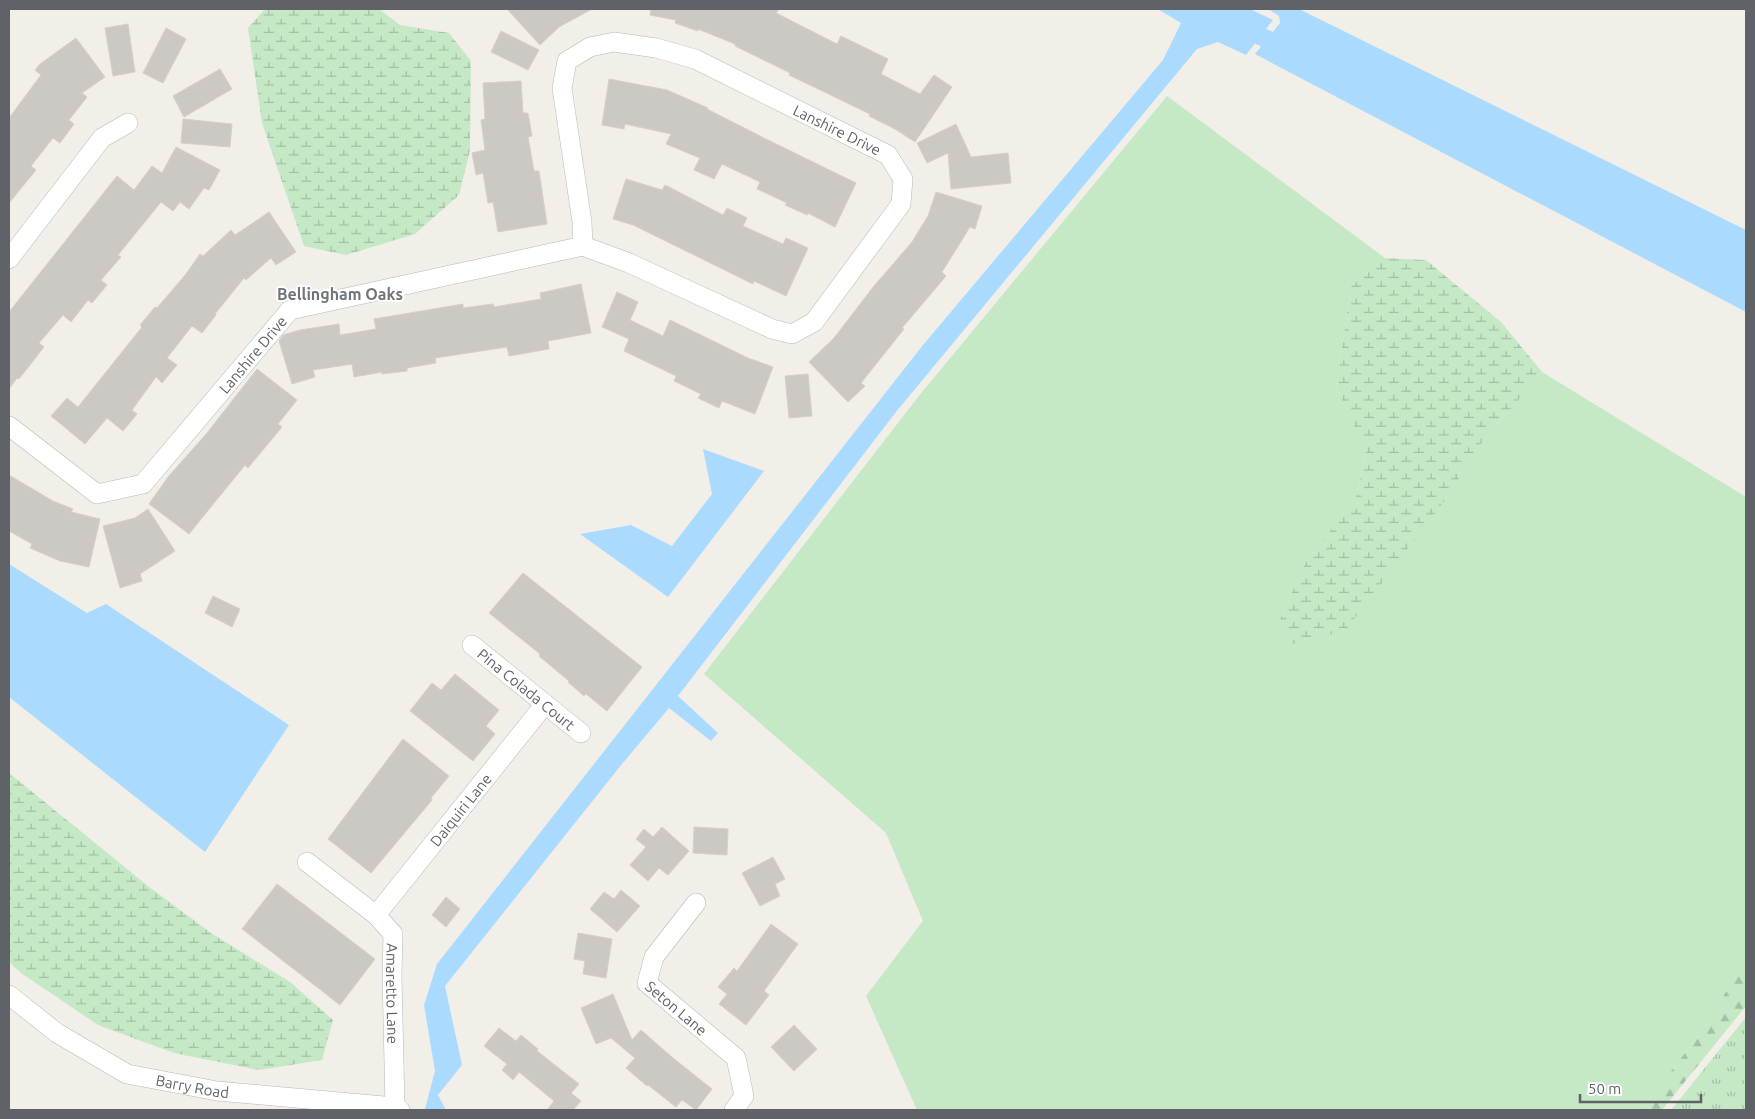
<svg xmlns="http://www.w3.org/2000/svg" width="1755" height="1119" font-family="Ubuntu,sans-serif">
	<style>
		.grass { fill: #c5e8c5 }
		.forest { fill: url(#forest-firs) }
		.wetland { fill: url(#wetland-marsh) }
		.park { fill: url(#park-tufts) }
		.water { fill: #aadbff }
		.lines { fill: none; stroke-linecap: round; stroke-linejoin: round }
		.canal { stroke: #aadbff; stroke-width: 18 }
		.building { fill: #ccc9c5; stroke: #d6d0c6 }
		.minor-casing { stroke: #b5b8bc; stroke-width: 20 }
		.minor { stroke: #fff; stroke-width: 19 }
		.labels { text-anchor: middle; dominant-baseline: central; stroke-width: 4; stroke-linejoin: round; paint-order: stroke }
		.street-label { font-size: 15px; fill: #5f6368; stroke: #fff }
		.neighbourhood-label { font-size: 16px; font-weight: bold; fill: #70757a; stroke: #fff }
	</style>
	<defs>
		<pattern id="forest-firs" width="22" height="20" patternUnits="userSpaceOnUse" patternTransform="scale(1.25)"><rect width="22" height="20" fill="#c5e8c5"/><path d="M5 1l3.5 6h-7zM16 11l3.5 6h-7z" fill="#a3c0a4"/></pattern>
		<pattern id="wetland-marsh" width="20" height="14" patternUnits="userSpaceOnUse" patternTransform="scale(1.25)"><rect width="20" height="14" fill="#c5e8c5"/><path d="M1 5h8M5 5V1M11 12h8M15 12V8" fill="none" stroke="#a3c0a4"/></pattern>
		<pattern id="park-tufts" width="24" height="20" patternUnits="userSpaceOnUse" patternTransform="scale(1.25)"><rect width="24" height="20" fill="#c5e8c5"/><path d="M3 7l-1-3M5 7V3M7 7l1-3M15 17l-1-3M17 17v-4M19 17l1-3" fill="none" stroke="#a3c0a4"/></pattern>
	</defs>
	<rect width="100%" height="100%" fill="#f1efe8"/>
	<polygon class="grass" points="1167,96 1385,258 1351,286 1336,387 1366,451 1356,497 1304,565 1279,622 1292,644 1445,500 1481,444 1542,372 1746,497 1746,961 1695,1040 1641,1110 917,1110 866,996 923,921 886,833 704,674 918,397"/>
	<polygon class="forest" points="1746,961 1746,1006 1662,1110 1641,1110 1695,1040"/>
	<g class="wetland">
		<polygon points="265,9 379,9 400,25 449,33 471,61 470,150 459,195 415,234 346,255 304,246 262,123 248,28"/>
		<polygon points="1385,258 1426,260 1501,322 1542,372 1481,444 1445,500 1345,631 1292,644 1279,622 1304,565 1356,497 1366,452 1336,387 1351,286"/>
		<polygon points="9,773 148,886 211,933 290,982 333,1020 322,1060 259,1070 174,1053 98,1025 21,973 9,962"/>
	</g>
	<polygon class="park" points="1746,1017 1746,1110 1671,1110"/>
	<g class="water">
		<polygon points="1158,9 1250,9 1273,20 1246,55 1218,42 1197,49 896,412 678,696 718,733 711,741 669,708 622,764 445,986 462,1065 438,1095 446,1110 426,1110 425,1109 435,1071 424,1005 437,964 923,345 1163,60 1181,23"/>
		<polygon points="1268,9 1299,9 1746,230 1746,312 1255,54 1280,23 1279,16"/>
		<polygon points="703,449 764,471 668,597 580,534 631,525 672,546 712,494"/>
		<polygon points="9,564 87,613 106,604 289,725 205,852 9,697"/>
	</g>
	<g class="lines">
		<polyline class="canal" points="1209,9 1260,36 1289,49"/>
	</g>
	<g class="building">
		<polygon points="507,9 592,9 559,27 540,45"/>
		<polygon points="651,9 779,9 776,13 837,44 841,36 888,59 881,74 920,94 934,75 952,87 915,142 895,129 869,116 870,114 789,75 790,73 735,46 735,44 698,29 698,31 675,23 676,20 650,15"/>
		<polygon points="128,24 135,72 113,76 105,28"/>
		<polygon points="166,28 186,39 163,83 143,73"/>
		<polygon points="501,31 539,50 528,70 491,52"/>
		<polygon points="76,38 105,77 82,93 87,97 69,120 74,124 60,143 53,138 31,166 36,170 9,203 9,118 41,75 35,70 40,64"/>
		<polygon points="220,69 232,89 184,117 173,96"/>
		<polygon points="609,79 667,90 708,108 707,109 768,140 856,183 835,227 808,213 807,215 785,205 787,203 757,189 760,182 722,164 714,179 694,170 700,158 666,144 671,134 625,124 624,129 602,125"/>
		<polygon points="521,81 523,113 528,113 532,136 528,137 534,171 539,171 547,224 498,232 493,202 488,203 483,173 476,175 472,153 485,150 481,120 485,119 483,83"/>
		<polygon points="183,119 232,124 230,147 181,143"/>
		<polygon points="956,124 971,157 1008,153 1011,183 951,189 948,153 927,163 917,143"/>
		<polygon points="176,147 220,170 209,190 204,188 189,209 180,202 173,211 161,202 118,255 121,257 101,280 107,285 92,303 88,300 71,322 63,315 39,343 44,347 19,379 17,378 9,389 9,312 117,176 134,190 152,166 162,173"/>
		<polygon points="626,179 662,190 665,185 723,215 727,208 747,218 743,226 783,244 786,238 808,248 786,296 754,281 753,284 633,225 613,219"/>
		<polygon points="936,192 982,206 975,229 970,227 942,272 946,276 902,328 904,329 861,383 865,386 848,402 809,362 834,338 874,286 912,242 928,216"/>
		<polygon points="269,212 296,252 276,265 271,258 246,280 244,278 215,314 216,315 202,333 192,326 167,358 177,365 162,383 156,377 132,410 137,414 123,431 107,418 85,444 51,416 67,398 78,407 142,327 140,325 155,307 157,308 186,274 200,254 203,256 231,230 235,235"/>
		<polygon points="581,284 591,333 548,341 549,349 509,356 507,347 435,358 436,363 407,368 407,371 382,374 382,372 354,377 352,364 313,370 315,377 292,384 279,341 283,335 300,330 339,324 340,335 376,329 374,319 463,304 463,308 493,304 494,307 541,299 540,293"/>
		<polygon points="617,292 638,302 630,320 663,336 670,320 748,358 773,367 755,414 722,401 719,408 698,398 701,394 674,381 676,376 624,351 629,339 602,327"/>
		<polygon points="257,369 297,400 278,424 282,427 248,468 245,465 189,534 149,504 168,477 207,433"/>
		<polygon points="808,374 812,416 789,418 785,376"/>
		<polygon points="9,475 53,501 73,509 71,512 100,519 89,567 60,561 30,548 32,544 9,531"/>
		<polygon points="148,509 175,551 140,574 142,581 120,588 103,526 135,518"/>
		<polygon points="523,573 642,667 607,711 586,694 584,696 568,682 569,681 539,656 540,654 489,613"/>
		<polygon points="213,596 240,609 232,627 205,613"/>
		<polygon points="455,674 499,710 486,726 495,734 473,761 410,711 432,683 441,690"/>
		<polygon points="403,739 449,776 431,798 432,800 371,873 328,839"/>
		<polygon points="662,827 689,851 668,875 659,868 648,881 630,865 646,847 636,839 644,829 653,837"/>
		<polygon points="694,827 728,829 727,855 693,853"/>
		<polygon points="773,857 785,879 775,884 780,896 760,906 742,873"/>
		<polygon points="277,884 375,959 340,1005 242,929"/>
		<polygon points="621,890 640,906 617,932 590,909 604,892 614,899"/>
		<polygon points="446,897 460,909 446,927 432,915"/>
		<polygon points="771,924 798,944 764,991 769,995 746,1025 719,1004 727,994 718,987 734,968 737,971"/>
		<polygon points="578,933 612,939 606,978 583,974 585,961 574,959"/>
		<polygon points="613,994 632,1040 641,1030 673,1058 712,1089 696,1110 682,1100 676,1107 648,1085 647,1086 626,1068 635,1058 611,1038 596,1044 581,1008"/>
		<polygon points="794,1025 817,1049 794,1071 771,1047"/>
		<polygon points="499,1028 516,1041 521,1035 538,1049 537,1051 579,1084 571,1093 581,1101 573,1110 547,1110 554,1101 519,1072 513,1080 502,1070 507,1064 484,1046"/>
	</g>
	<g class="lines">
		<g class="minor-casing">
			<g id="minor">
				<polygon points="614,42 656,48 695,59 888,155 903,179 901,204 814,322 792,334 772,329 629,263 583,246 582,222 562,88 567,61 590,47"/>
				<polyline points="9,259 102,138 128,123"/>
				<path id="s1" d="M9,426L97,494L143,484L290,310L583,246"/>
				<path id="s2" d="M472,645L581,733"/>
				<path id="s3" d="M307,862L376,915L393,934L392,976L395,1107"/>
				<path id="s4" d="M696,903L654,957L647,983L736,1058L744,1096L734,1110"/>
				<path id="s5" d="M376,915L545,704"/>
				<path id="s6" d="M9,995L57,1033L127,1074L217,1091L395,1107L400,1110"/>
			</g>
		</g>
		<use href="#minor" class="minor"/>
	</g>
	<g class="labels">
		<g class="street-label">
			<text transform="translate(837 130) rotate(26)">Lanshire Drive</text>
			<text stroke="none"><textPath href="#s1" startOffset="328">Lanshire Drive</textPath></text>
			<text stroke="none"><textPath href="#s2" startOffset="70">Pina Colada Court</textPath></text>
			<text stroke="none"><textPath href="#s5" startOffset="135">Daiquiri Lane</textPath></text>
			<text stroke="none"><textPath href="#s3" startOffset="172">Amaretto Lane</textPath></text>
			<text stroke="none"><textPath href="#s4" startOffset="134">Seton Lane</textPath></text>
			<text stroke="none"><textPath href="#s6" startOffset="209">Barry Road</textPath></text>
		</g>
		<g class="neighbourhood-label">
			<text x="340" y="294">Bellingham Oaks</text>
		</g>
	</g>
	<rect width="1755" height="1119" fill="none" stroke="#5f6368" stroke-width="20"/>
	<path d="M1580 1094v8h121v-8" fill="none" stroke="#5f6368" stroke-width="2.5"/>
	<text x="1588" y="1094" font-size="15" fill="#5f6368" stroke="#ffffff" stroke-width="4" paint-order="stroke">50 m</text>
</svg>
